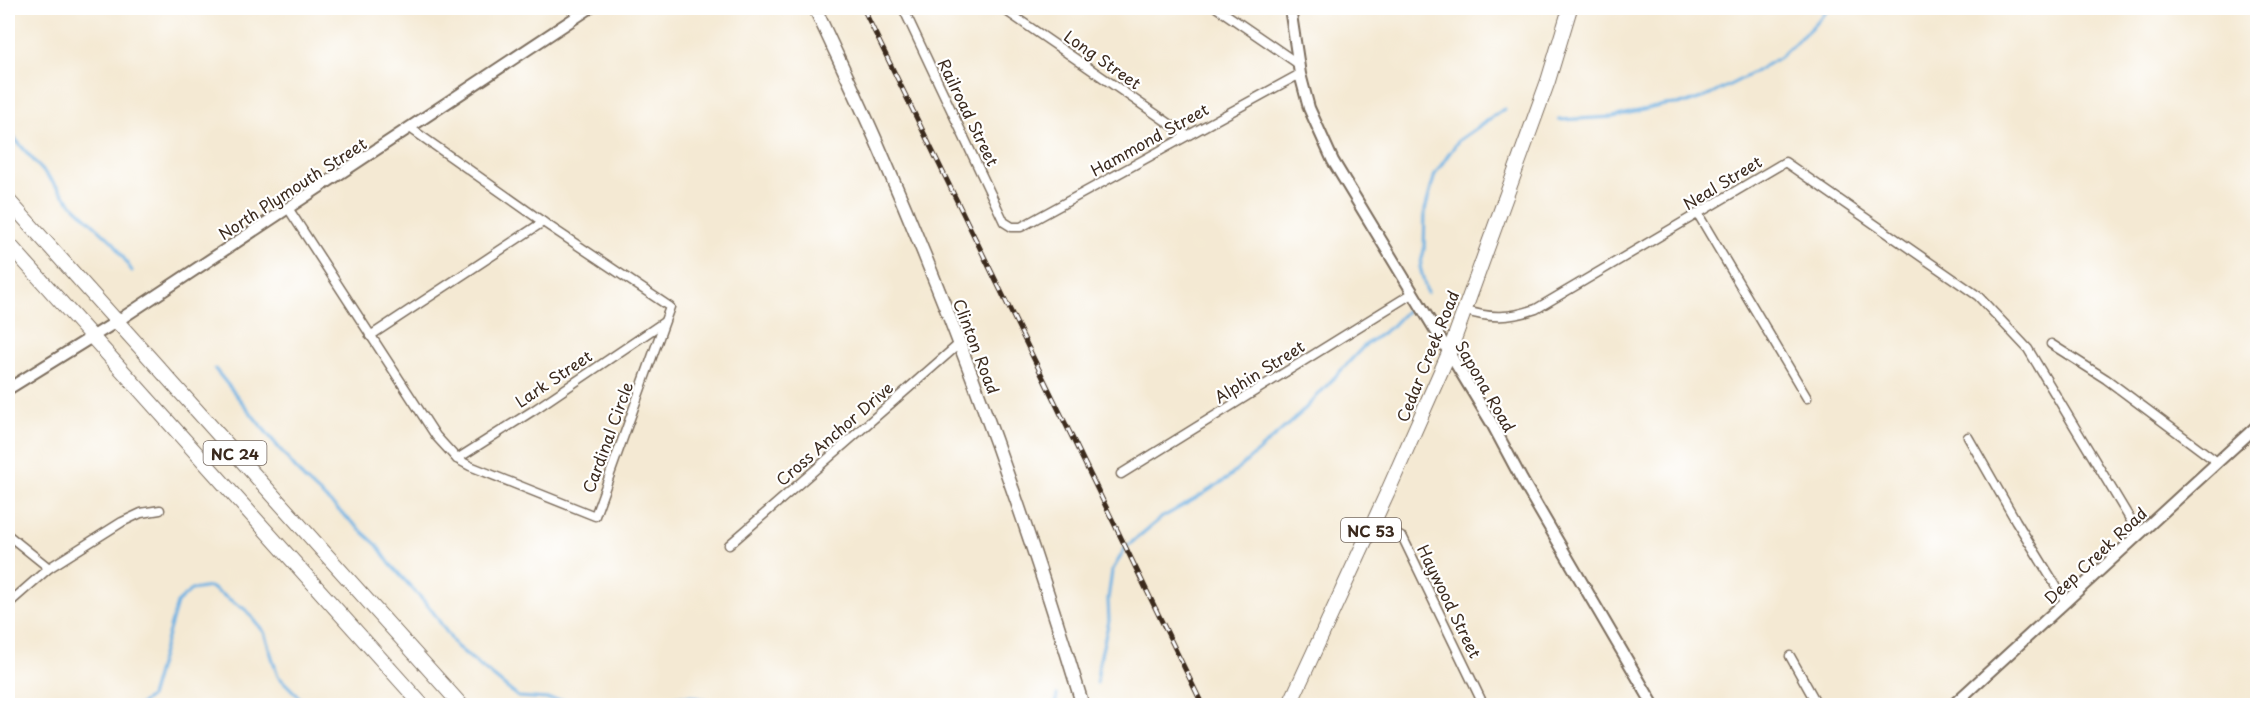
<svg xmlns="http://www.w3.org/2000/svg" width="2265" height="713" font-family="'Playpen Sans',sans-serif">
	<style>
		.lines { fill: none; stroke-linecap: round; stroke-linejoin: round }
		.stream { stroke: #6db1e3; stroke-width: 3 }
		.minor-casing { stroke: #7c6d5d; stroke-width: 11 }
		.tertiary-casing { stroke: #7c6d5d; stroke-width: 14 }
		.secondary-casing { stroke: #7c6d5d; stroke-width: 15 }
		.primary-casing { stroke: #7c6d5d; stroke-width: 16 }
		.trunk-casing { stroke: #7c6d5d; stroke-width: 16 }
		.minor { stroke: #fff; stroke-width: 8 }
		.tertiary { stroke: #fff; stroke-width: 10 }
		.secondary { stroke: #fff; stroke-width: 12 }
		.primary { stroke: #fff; stroke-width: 14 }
		.trunk { stroke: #fff; stroke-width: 14 }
		.rail-casing { stroke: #3b2a1e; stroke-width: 5 }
		.rail { stroke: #fff; stroke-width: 3; stroke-dasharray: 9; stroke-linecap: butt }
		.labels { text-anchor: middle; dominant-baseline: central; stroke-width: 4.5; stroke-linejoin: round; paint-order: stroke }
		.shield { fill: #fff; stroke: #766a62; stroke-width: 1.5 }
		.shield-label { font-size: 15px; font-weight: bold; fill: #3b2a1e }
		.street-label { font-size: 16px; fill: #3b2a1e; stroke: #fff }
	</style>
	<rect width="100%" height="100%" fill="#fff"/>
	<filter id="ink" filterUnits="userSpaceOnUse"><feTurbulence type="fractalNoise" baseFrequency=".0167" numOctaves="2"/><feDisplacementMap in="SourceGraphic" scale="12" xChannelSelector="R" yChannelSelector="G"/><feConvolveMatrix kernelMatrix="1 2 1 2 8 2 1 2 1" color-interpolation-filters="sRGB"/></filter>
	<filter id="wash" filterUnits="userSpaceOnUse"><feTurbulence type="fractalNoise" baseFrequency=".008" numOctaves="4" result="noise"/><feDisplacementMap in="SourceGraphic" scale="24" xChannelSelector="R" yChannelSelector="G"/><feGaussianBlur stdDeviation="1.35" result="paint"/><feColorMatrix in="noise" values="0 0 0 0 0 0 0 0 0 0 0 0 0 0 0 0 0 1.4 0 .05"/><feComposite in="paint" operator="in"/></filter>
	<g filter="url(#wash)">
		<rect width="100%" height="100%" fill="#f4e9d3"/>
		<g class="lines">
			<g class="stream">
				<polyline points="1559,120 1613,117 1664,105 1687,103 1710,95 1753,73 1780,57 1814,25 1829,8"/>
				<polyline points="8,131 71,203 114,243 132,271"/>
				<polyline points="1427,293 1420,267 1424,250 1425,210 1435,174 1458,141 1504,109"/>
				<polyline points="215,369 304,479 377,545 390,564 431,609 456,646 518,697 620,704 690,696 726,706"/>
				<polyline points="1097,683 1099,663 1109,621 1108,599 1112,571 1126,547 1161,518 1195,499 1228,478 1301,413 1364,346 1392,326 1409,308"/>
				<polyline points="138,706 150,697 177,603 191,590 210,587 246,610 264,632 278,676 301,699 321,706"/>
				<polyline points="326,706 369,701"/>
				<polyline points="1055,706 1057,695"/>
			</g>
		</g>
	</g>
	<g filter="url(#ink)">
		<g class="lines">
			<g class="minor-casing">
				<g id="minor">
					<polyline points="903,8 1004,222 1012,227 1021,227 1300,74"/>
					<polyline points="1002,8 1186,135"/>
					<polyline points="1217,8 1297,63"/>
					<polyline points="288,208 436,436 457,459 470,466 595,516 670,307 543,222 410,128"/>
					<polyline points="1698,214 1807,398"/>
					<path d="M1464,310C1489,319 1511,318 1536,309L1785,162L1978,296L2028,349L2139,534"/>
					<polyline points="370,336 543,222"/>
					<polyline points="2051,344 2106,379 2217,462"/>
					<polyline points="1968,437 2016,521 2066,602"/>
					<polyline points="457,459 534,410 664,322"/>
					<polyline points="1121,474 1413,293"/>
					<polyline points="1374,522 1403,538 1484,706"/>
					<polyline points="8,535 49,568"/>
					<polyline points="729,545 959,344"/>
					<polyline points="8,604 49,568 122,522 141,513 160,510"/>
					<polyline points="1790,656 1818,706"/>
				</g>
			</g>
			<g class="tertiary-casing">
				<g id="tertiary">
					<polyline points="1290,8 1300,74 1309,108 1333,161 1491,422 1522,480 1654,706"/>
					<polyline points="8,389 116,322 590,8"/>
					<polyline points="1952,706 2258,425"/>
				</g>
			</g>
			<g class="secondary-casing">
				<path id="secondary" d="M815,8C837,56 860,103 881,152C960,332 1026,518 1083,706"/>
			</g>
			<g class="primary-casing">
				<polyline id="primary" points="1289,706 1388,491 1449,353 1548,81 1570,8"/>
			</g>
			<g class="trunk-casing">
				<g id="trunk">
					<polyline points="8,200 462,706"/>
					<polyline points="8,243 423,706"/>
				</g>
			</g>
			<use href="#minor" class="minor"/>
			<use href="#tertiary" class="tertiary"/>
			<use href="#secondary" class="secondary"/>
			<use href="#primary" class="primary"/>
			<use href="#trunk" class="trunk"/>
			<g class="rail-casing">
				<polyline id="rail" points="863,8 1203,706"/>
			</g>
			<use href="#rail" class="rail"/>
		</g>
	</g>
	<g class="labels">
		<g class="shield">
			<rect x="203.5" y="441" width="63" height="24" rx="4.5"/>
			<rect x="1341" y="518" width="60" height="24" rx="4.5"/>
		</g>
		<g class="shield-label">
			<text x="235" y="453">NC 24</text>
			<text x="1371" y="530">NC 53</text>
		</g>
		<g class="street-label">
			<text transform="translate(1103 59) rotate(35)">Long Street</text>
			<text transform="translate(969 112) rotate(64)">Railroad Street</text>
			<text transform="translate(1149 139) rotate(-29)">Hammond Street</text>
			<text transform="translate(1722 182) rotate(-31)">Neal Street</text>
			<text transform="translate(292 188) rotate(-33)">North Plymouth Street</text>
			<text transform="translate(977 346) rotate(69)">Clinton Road</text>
			<text transform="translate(1427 356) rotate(-68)">Cedar Creek Road</text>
			<text transform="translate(1259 371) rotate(-32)">Alphin Street</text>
			<text transform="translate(553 378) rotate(-34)">Lark Street</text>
			<text transform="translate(1486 386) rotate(60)">Sapona Road</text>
			<text transform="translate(834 433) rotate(-41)">Cross Anchor Drive</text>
			<text transform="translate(607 437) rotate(-70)">Cardinal Circle</text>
			<text transform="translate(2095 555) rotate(-43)">Deep Creek Road</text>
			<text transform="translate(1450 601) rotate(64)">Haywood Street</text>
		</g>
	</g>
	<rect width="2265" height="713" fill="none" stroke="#fff" stroke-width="30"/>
</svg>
